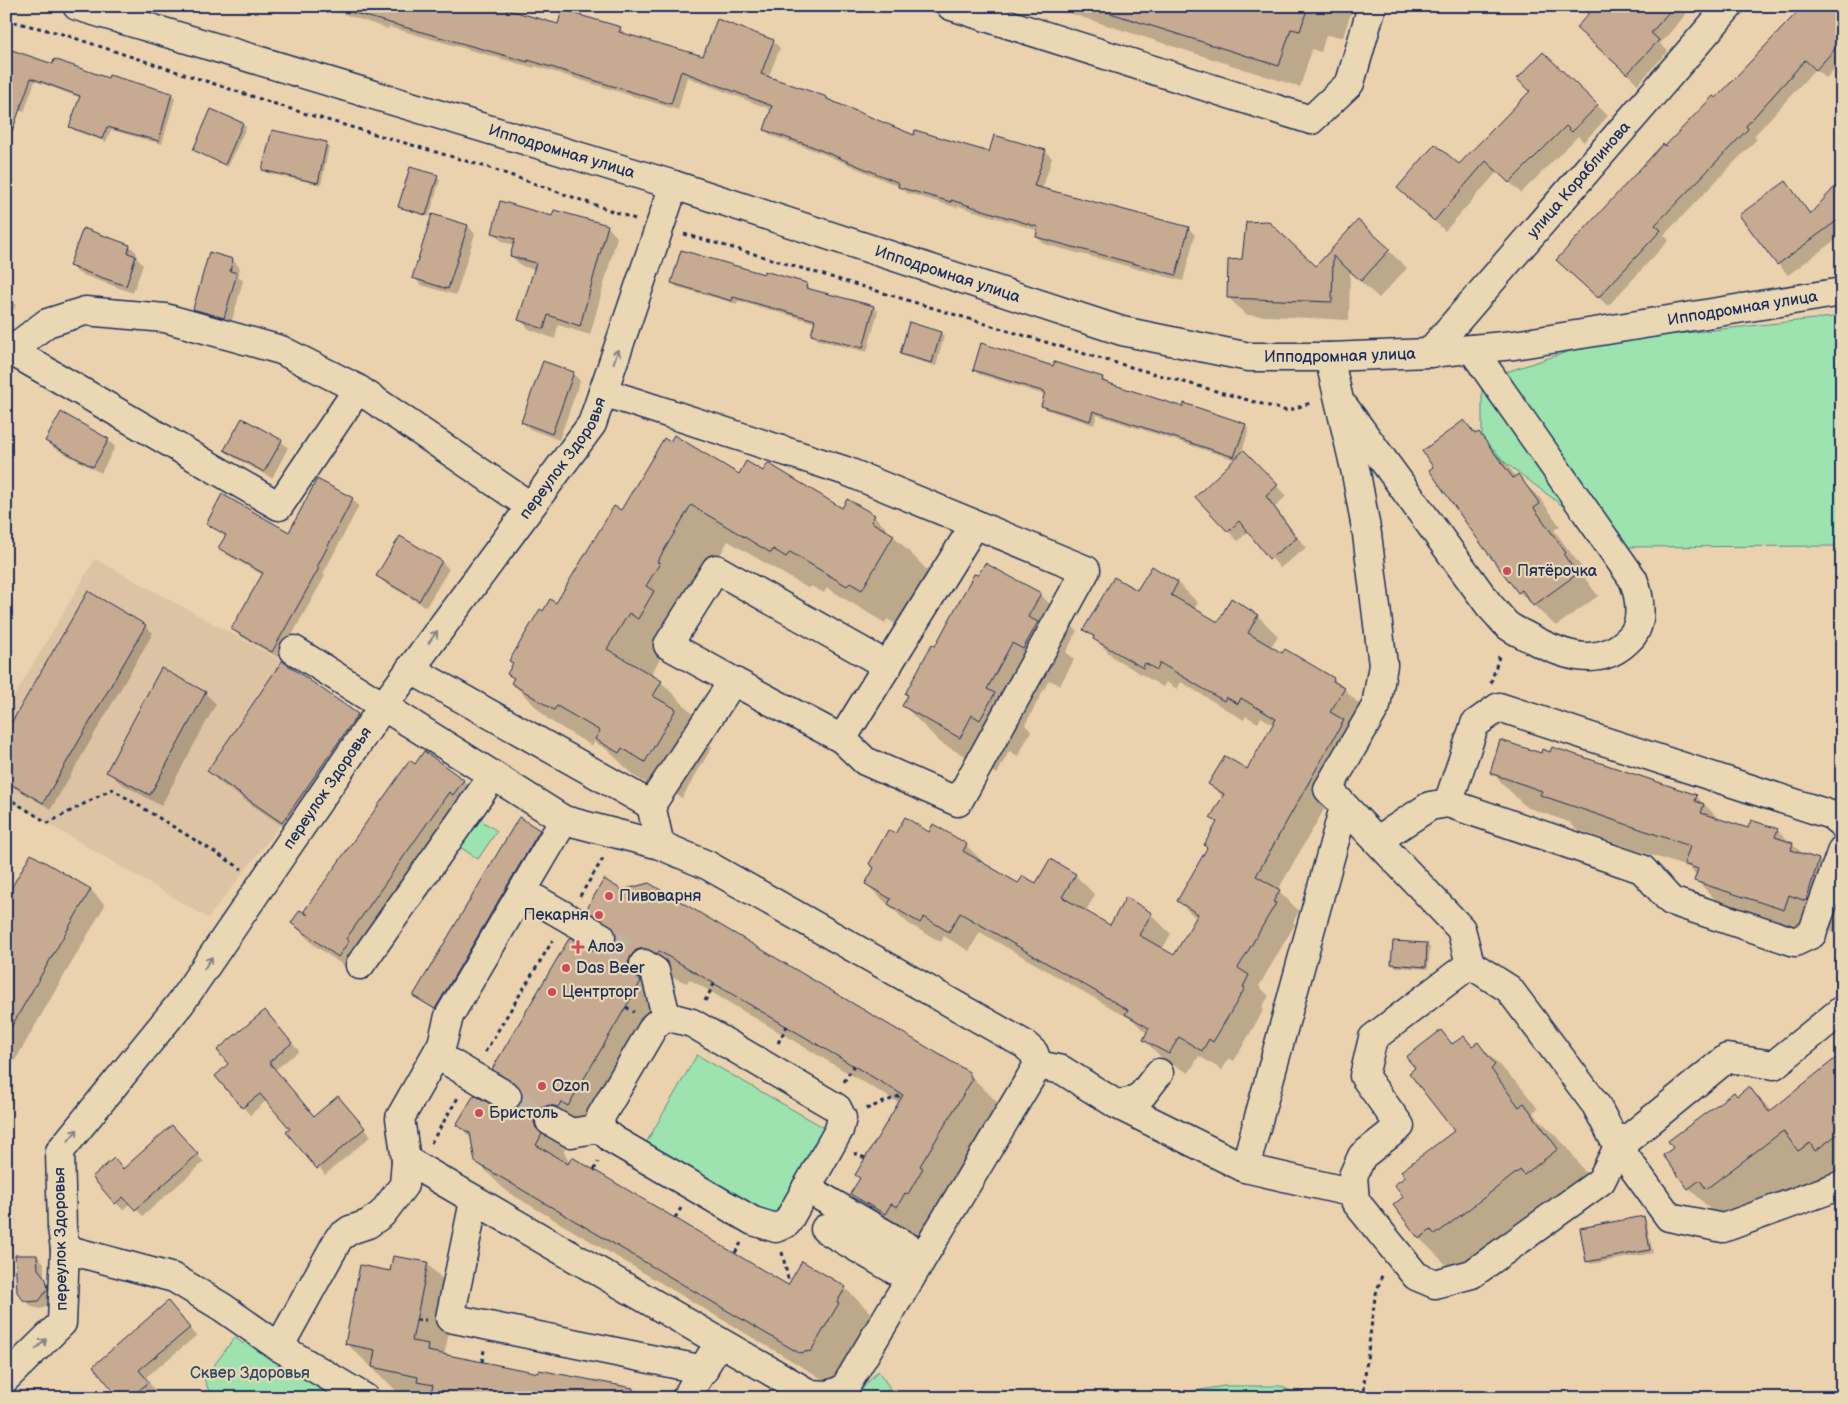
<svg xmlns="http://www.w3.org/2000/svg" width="1848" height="1404" font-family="'Balsamiq Sans',sans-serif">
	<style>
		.built { fill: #dcc3a4 }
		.green { fill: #9ce3b0; stroke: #5c8987 }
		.shadow { fill: #0003 }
		.building { fill: #c6aa91; stroke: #1b2f5e }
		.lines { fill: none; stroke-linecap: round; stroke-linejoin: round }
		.minor-tunnel { stroke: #c1b19e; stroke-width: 28; stroke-dasharray: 28 14; stroke-linecap: butt }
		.minor-casing { stroke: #1b2f5e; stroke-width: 31 }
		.path { stroke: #1b2f5e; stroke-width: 3; stroke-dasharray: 4 4; stroke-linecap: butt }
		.minor { stroke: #ead8b5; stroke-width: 28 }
		.oneway { stroke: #82848a }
		.poi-dot { fill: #d1495b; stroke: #ead8b5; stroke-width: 2 }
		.labels { text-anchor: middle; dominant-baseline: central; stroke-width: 4.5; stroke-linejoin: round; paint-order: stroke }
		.street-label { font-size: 16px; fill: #1b2f5e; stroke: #ead8b5 }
		.poi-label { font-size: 16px; fill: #1b2f5e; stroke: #ead8b5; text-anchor: start }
		.park-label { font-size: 16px; fill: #2e4a6a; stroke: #ead8b5 }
	</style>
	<rect width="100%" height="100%" fill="#ebd2ae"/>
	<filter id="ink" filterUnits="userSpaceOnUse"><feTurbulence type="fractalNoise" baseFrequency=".02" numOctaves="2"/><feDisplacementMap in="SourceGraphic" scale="10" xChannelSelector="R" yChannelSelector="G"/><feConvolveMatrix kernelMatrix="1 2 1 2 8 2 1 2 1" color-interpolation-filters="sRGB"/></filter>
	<g filter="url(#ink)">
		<polygon class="built" points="95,559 282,661 358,714 282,823 208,918 6,799 6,710"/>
		<g class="green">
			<polygon points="1842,316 1842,546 1617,547 1482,445 1482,380 1594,343"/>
			<polygon points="473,815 497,831 478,859 454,843"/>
			<polygon points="697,1055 830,1131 779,1220 646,1143"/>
			<polygon points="235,1337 243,1344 245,1341 341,1398 212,1398 204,1379"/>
			<polygon points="878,1371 890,1388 881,1398 854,1398"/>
			<polygon points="1224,1386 1281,1386 1304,1398 1154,1398"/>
		</g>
		<g class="shadow">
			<polygon points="321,6 491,6 559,25 620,28 627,36 704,58 773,41 780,48 768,78 827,98 914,137 990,153 1045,151 1052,158 1042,190 1188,228 1195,235 1183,281 1044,244 1037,237 1039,231 958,206 958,208 907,193 900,187 819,152 772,136 765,130 772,110 687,77 678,110 535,66 534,68 389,27 388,29"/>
			<polygon points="1047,6 1353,6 1343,37 1326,35 1321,52 1312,49 1300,87"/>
			<polygon points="1597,6 1693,6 1660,44 1668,51 1638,84 1588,38"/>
			<polygon points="1842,6 1842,61 1826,78 1815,69 1754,136 1757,139 1664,235 1669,240 1608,306 1567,269 1665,148 1716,100"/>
			<polygon points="6,49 54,65 171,94 175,98 162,144 111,130 106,142 75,131 71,127 81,98 35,81 24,112 6,106"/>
			<polygon points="1597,105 1608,116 1584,142 1578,136 1521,193 1498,171 1445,231 1398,188 1459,165"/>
			<polygon points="242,124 246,127 228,167 195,150"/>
			<polygon points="326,143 329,147 321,185 267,173 264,170"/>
			<polygon points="437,176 440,180 429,217 403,209 400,206"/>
			<polygon points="1842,180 1842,235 1788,275 1778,264 1786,183 1811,214"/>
			<polygon points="433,216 468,226 475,234 456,295 421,285 414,277"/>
			<polygon points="553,217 607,226 617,237 590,335 558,325 555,339 529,329 519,319 535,270 522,266 511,256 514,245 503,242 493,232"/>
			<polygon points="1358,222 1407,268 1379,298 1350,272 1349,320 1246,315 1228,297 1316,268"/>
			<polygon points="130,246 137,253 136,257 143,265 133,293 78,273 71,266"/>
			<polygon points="210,254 233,260 240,268 238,276 243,281 231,324 201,316 194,309"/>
			<polygon points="765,275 807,284 811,291 873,307 878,311 867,352 818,340 813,335 816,323 738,301 737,304 677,287 673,283"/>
			<polygon points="6,297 16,305 6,324"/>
			<polygon points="910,324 941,333 944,336 936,366 905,357 901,354"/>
			<polygon points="1054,368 1103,379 1108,384 1184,409 1245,425 1249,429 1241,455 1254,462 1286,496 1275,507 1306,548 1280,568 1249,531 1238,541 1228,531 1236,460 1097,415 1094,425 1047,410 1042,406 1045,395 978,374 974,369"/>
			<polygon points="573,373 580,381 559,440 530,429 522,422"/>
			<polygon points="1464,422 1500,455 1516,477 1539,497 1560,526 1554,530 1587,575 1584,577 1598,596 1556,626 1519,592 1435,467"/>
			<polygon points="108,440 115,447 101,473 54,448 47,441"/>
			<polygon points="281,441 288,448 272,478 233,457 226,450"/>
			<polygon points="739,475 842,510 848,500 874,516 930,573 899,626 887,619 885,623 827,588 824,593 811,586 809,589 728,541 650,676 661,682 698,719 693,728 712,747 682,798 659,784 656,789 634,776 608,750 594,742 592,746 549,720 512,683 514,680 509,674 514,664 511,661 543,612 557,605 621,512"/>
			<polygon points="352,499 359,506 323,574 325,576 279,658 240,636 233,629 263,575 227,555 220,547 226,537 207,523 289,534"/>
			<polygon points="400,538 442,562 449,569 426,607 385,583 378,576"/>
			<polygon points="1178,583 1198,603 1194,609 1218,624 1258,616 1278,636 1270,648 1334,679 1364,709 1363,741 1278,890 1299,911 1293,922 1295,924 1259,986 1269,996 1262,1007 1264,1009 1234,1061 1229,1058 1222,1070 1199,1056 1189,1073 1164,1060 1144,1040 1147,1034 1134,1021 980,932 969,951 944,936 941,942 909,924 866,884 875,869 870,864 896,836 930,833 966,845 986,865 1019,885 1036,885 1075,875 1095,895 1085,912 1110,927 1151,914 1171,934 1162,950 1175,957 1197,919 1178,901 1208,848 1218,824 1211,818 1223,797 1210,784 1248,771 1274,725 1261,717 1258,723 1246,716 1244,720 1181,682 1177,689 1166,682 1163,687 1114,658 1085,629 1138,592"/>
			<polygon points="88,593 145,626 153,633 51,809 6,783 6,735"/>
			<polygon points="1040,594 1077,631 1066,652 1074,660 1060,685 1049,680 1025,725 1031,731 1018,756 1009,751 997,774 941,743 904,706 936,647"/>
			<polygon points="205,693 216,704 161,806 119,782 108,771"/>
			<polygon points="357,715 368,726 293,833 219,782 208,771"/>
			<polygon points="1542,754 1696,796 1721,821 1749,830 1777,830 1805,856 1819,860 1842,884 1841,935 1824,929 1819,944 1731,915 1696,880 1697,876 1690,868 1577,830 1569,822 1526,807 1491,772"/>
			<polygon points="415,766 463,780 485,802 360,977 314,945 292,923 312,919"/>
			<polygon points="540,831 543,834 439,1011 418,999"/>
			<polygon points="32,856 91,890 105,905 6,1076 6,899"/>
			<polygon points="587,910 968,1073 998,1103 1001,1110 927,1236 921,1233 915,1243 882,1223 852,1194 861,1179 857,1175 899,1103 689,979 687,983 675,978 666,980 659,1000 598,1135 566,1143 564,1152 570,1164 789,1287 845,1288 875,1317 841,1380 829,1383 506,1191 476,1161 473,1140 458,1125 515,1111 521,1105 523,1099 493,1069 600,954 609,952 616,945 617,940"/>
			<polygon points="1427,945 1430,948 1428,969 1396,967 1392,964"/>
			<polygon points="272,1019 299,1051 275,1070 314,1117 345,1105 371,1136 325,1175 292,1129 267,1100 250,1115 216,1076"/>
			<polygon points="1441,1032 1454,1045 1464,1037 1473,1047 1478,1044 1521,1087 1538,1109 1533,1112 1537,1117 1567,1147 1600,1193 1463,1281 1419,1238 1405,1197 1407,1177 1455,1131 1417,1068"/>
			<polygon points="1842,1055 1842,1193 1824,1176 1750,1231 1732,1231 1689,1188 1737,1097 1749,1088 1772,1111"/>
			<polygon points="179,1134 204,1162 143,1216 130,1203 123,1210 116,1203 124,1170"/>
			<polygon points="6,1211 15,1219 6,1234"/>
			<polygon points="1643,1218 1646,1221 1653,1253 1591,1264 1587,1261"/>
			<polygon points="37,1256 44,1263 44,1278 52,1287 50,1305 41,1309 32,1307 24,1299"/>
			<polygon points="427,1264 457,1293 444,1356 540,1374 540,1371 647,1392 653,1398 403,1397 346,1343 391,1273"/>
			<polygon points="175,1310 196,1336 145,1378 155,1390 146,1398 120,1398"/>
		</g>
		<g class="building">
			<polygon points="352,6 495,6 558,24 562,10 621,27 619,32 703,56 717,19 774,40 761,74 827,97 827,99 914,135 915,130 989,152 994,135 1046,150 1034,186 1189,227 1176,275 1036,237 1038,227 951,200 951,202 898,187 899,183 811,146 764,130 772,106 681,71 671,104 528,60 528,62 351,12"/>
			<polygon points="1105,6 1308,6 1300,31 1291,29 1279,66 1104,11"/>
			<polygon points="1595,6 1674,6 1651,33 1659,40 1627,74 1576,28"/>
			<polygon points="1803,6 1842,6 1842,41 1816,70 1805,60 1746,126 1748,129 1655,225 1661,230 1598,298 1556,260 1663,144 1665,146 1713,96 1716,98"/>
			<polygon points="6,48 53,64 54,59 108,78 109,75 172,93 159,141 107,127 102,139 69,127 80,96 31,78 9,140 6,140"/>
			<polygon points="1543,52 1598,105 1572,132 1566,126 1509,183 1486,161 1434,221 1397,188 1435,144 1459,164 1530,91 1517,79"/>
			<polygon points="211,109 243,123 225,165 193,150"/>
			<polygon points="272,130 327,142 318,183 262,170"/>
			<polygon points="410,167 438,175 426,215 398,207"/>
			<polygon points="1842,179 1842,217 1777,265 1739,215 1786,181 1810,214"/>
			<polygon points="500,201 552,216 554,210 608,225 580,326 548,315 544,329 518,320 536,263 510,256 515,239 492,233"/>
			<polygon points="432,214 468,225 448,289 412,278"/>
			<polygon points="1358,220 1390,249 1361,281 1333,256 1332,302 1227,298 1228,260 1242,259 1246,222 1268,221 1316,266"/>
			<polygon points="83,228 130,245 128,253 136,256 126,286 69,266"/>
			<polygon points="681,250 764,274 764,271 807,283 806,288 874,306 863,348 811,335 815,320 733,297 732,301 671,283"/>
			<polygon points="209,252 233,259 230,271 237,273 224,318 193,309"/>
			<polygon points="909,322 941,332 932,363 900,354"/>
			<polygon points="981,343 1053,366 1054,362 1103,377 1102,381 1183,407 1184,403 1246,424 1234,457 1093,411 1090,421 1041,406 1045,392 973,370"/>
			<polygon points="543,361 574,372 552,434 521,422"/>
			<polygon points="61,412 109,439 93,467 45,441"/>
			<polygon points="242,418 282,440 264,472 224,450"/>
			<polygon points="1464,420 1475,434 1479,432 1513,478 1518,474 1540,504 1534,508 1566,553 1564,555 1577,574 1533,606 1522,590 1518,593 1481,544 1429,470 1433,467 1422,451"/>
			<polygon points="674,435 739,474 746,461 763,471 768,463 842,508 847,499 875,515 871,522 894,535 862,590 850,583 847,586 790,552 786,557 773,549 771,553 691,505 657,562 660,563 646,586 654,591 638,619 629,613 607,649 662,681 653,696 676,709 645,762 622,748 619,753 595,739 600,731 557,706 554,710 511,683 514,678 507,674 513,663 509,661 540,609 543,611 550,599 556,603 614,506 621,510 664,438 670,442"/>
			<polygon points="1244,450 1278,485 1266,496 1297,538 1269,559 1239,521 1228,532 1195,497"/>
			<polygon points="317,479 353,498 317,567 319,568 272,652 231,629 263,573 218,548 226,535 206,524 222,494 289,532"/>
			<polygon points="400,536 442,561 419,601 376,576"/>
			<polygon points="985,563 1041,593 1028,617 1038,622 1023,649 1012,643 987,689 995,693 980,720 972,715 960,738 902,706 908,695 905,694 932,644 935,646 974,574 978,575"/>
			<polygon points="1152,566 1178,582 1171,595 1218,622 1231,598 1258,615 1248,633 1282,653 1285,649 1334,678 1333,681 1345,688 1330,712 1344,720 1256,876 1280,890 1273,902 1276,903 1238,968 1249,975 1243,987 1245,988 1213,1042 1209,1039 1202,1051 1179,1037 1169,1054 1143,1040 1149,1028 1125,1014 1128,1010 960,913 949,932 924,917 920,923 888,904 891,899 865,884 874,868 869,864 888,830 895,834 905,817 929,832 933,824 967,844 963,851 1018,883 1023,876 1036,883 1050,859 1076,874 1062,897 1110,925 1126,897 1152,913 1139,935 1174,955 1198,914 1177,901 1207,848 1204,845 1217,822 1210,818 1224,794 1208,784 1225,756 1247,769 1276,719 1241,698 1238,704 1226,697 1224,701 1160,663 1157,670 1145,663 1143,668 1093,639 1094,636 1083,630 1114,577 1137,590"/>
			<polygon points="88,591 146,625 43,803 6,781 6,732"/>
			<polygon points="282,661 358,714 282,823 207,771"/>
			<polygon points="161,668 206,692 150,795 106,772"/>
			<polygon points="1500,740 1541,753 1542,749 1550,752 1552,747 1580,756 1697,795 1695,801 1704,804 1701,813 1748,828 1751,820 1778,829 1775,837 1793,843 1791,850 1819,859 1806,901 1789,895 1784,910 1694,881 1698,869 1684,864 1690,846 1540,795 1542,791 1490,773"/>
			<polygon points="424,751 464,780 453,795 449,792 346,939 349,941 338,957 291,923 300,910 308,915 304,911 410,760 415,764"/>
			<polygon points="519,817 540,830 435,1009 413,996"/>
			<polygon points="31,854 91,889 6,1036 6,897"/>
			<polygon points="604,879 622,890 649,883 969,1072 972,1080 920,1166 923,1168 908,1194 905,1193 897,1207 891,1204 885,1214 850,1194 860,1178 855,1175 903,1095 659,951 657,954 644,948 636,950 631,956 628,963 630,972 641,981 568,1106 561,1102 558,1107 549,1105 542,1108 537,1113 534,1122 536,1128 542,1134 536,1145 568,1164 572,1157 788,1285 802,1261 846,1287 837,1302 839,1303 811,1351 799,1353 475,1162 470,1133 456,1125 474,1095 506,1112 514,1110 520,1104 523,1097 520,1088 492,1069 570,937 601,953 608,951 614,945 617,937 614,929 586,910"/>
			<polygon points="1393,941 1427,943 1426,967 1391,964"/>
			<polygon points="265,1010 292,1043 269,1062 314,1116 338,1096 365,1128 317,1169 286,1132 290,1129 260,1094 242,1108 215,1076 228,1064 217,1050"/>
			<polygon points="1441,1030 1452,1044 1464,1036 1472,1046 1478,1042 1495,1065 1491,1069 1519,1107 1524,1103 1558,1149 1524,1175 1520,1170 1435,1235 1431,1230 1419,1239 1393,1205 1403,1197 1394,1185 1405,1177 1401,1171 1454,1131 1409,1073 1415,1068 1406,1057"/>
			<polygon points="1842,1053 1842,1131 1815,1151 1810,1143 1798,1151 1783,1131 1706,1189 1700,1180 1688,1189 1663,1155 1673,1148 1668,1141 1734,1092 1737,1096 1749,1086 1769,1112"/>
			<polygon points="172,1125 198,1154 135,1210 123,1197 115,1204 92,1177 114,1158 123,1169"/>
			<polygon points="1644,1216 1650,1250 1586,1262 1580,1228"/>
			<polygon points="15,1255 37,1255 38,1269 46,1279 48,1289 39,1301 28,1302 23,1300 17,1292"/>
			<polygon points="393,1256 428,1262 412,1341 428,1344 427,1351 539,1373 539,1370 633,1388 632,1398 430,1398 433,1385 417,1382 418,1377 372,1367 375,1350 345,1344 360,1265 390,1271"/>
			<polygon points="168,1301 190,1328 139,1370 149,1382 130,1398 119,1398 93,1366"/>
		</g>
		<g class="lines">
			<g class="minor-tunnel">
				<polyline points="601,937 644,964"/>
				<polyline points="507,1096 550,1121"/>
			</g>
			<g class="minor-casing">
				<g id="minor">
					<path id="s1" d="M77,6L674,185L1122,331L1249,357H1329L1429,353L1514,345L1842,292"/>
					<polyline points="951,6 1311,120 1350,83 1372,6"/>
					<path id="s2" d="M1429,353L1729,6"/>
					<polyline points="1329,357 1356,473 1367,534 1383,665 1376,706 1328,789 1461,929 1470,964 1373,1038 1364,1076 1400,1126 1362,1156 1353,1176 1355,1201 1416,1276 1435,1284 1472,1274 1601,1181 1618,1147 1596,1105 1509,989 1470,964"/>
					<polyline points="358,389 279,506 15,353 22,342 47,323 85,311 165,318 281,350 358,389 530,506"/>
					<polyline points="603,392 846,471 1086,570 958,802 865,761 842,739 733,681 651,805 660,845"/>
					<path d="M1345,408L1489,605C1495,611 1501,619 1507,625C1513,630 1523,634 1530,638C1564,656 1601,670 1631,637C1644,622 1640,596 1633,579L1472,349"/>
					<polyline points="294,650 564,820 660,845 707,865 1024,1044 1034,1053 1038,1065"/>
					<polyline points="410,669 651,805"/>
					<polyline points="733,681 668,645 716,569 888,666"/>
					<polyline points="842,739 975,524"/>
					<polyline points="1448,803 1475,724 1499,707 1831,815 1842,824"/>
					<polyline points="564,820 449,1016 442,1044 400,1118 406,1160 810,1394 828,1395 844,1389 1038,1065"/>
					<polyline points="1378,840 1430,806 1448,803 1642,869 1671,901 1795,942 1812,934 1842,850"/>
					<polyline points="523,892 601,937"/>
					<polyline points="644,964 655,971 666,1016"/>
					<polyline points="360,965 492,777"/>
					<polyline points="1842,1010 1774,1065 1727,1058 1618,1147 1669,1217 1723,1228 1842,1185"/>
					<polygon points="666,1016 692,1023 837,1108 842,1118 839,1130 787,1223 776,1228 753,1221 612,1139 600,1128 601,1116 654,1026"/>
					<polyline points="437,1055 507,1096"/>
					<polyline points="1038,1065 1062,1070 1116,1104 1131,1102 1142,1095 1159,1073"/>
					<polyline points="1116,1104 1245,1168 1354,1193"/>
					<polyline points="550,1121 571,1133 600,1128"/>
					<polyline points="1245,1168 1344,807"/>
					<polyline points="806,1188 923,1256"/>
					<polyline points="474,1201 450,1318 704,1370"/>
					<polyline points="825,1229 910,1279"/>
					<polyline points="65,1249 174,1278 222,1307 279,1347 365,1398"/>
					<polyline points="279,1347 339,1238 350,1230 368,1224 382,1214 404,1185 406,1160"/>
					<path id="s3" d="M6,1378L62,1323L65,1249L62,1228L60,1151L180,1004L384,705L592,424L674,185"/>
					<polyline points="686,1398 711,1356"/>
				</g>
			</g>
			<g class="path">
				<polyline points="6,20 59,33 300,112 490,168 635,219"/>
				<polyline points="684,234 768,258 1095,357 1287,411 1313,402"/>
				<polyline points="1491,683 1500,653"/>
				<polyline points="6,797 48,823 112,789 242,869"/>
				<polyline points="580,896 604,857"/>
				<polyline points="705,1001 714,984"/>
				<polyline points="626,1007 634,1012"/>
				<polyline points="778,1043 787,1026"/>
				<polyline points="485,1052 553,940"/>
				<polyline points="582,1081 590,1086"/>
				<polyline points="844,1082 854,1065"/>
				<polyline points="866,1109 902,1095"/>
				<polyline points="431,1143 459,1096"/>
				<polyline points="854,1153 865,1158"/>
				<polyline points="594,1170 598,1162"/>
				<polyline points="675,1218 681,1208"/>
				<polyline points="782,1252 789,1283"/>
				<polyline points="735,1253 741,1243"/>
				<polyline points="416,1320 426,1320"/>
				<polyline points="482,1362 484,1350"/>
				<polyline points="1365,1398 1364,1383 1375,1297 1382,1275"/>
			</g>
			<use href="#minor" class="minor"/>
		</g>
		<defs><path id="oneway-shaft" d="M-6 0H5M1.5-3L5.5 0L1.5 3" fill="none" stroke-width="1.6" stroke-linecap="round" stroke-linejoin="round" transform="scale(1.25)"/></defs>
		<g class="oneway">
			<use href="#oneway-shaft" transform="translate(616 356) rotate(-71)"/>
			<use href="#oneway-shaft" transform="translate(433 637) rotate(-54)"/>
			<use href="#oneway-shaft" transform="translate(208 963) rotate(-56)"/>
			<use href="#oneway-shaft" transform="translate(73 1135) rotate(-51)"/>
			<use href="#oneway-shaft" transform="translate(41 1344) rotate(-44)"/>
		</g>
	</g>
	<g class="poi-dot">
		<circle cx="1507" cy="571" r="5"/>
		<circle cx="609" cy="896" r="5"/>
		<circle cx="599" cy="915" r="5"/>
		<path d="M575.5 939.5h5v5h5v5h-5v5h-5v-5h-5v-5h5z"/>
		<circle cx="566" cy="968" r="5"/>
		<circle cx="552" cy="992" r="5"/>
		<circle cx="542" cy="1086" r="5"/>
		<circle cx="479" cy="1113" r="5"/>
	</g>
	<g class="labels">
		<g class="street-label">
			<text stroke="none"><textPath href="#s1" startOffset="506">Ипподромная улица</textPath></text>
			<text stroke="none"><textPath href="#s2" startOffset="229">улица Кораблинова</textPath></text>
			<text stroke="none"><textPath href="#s1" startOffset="911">Ипподромная улица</textPath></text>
			<text stroke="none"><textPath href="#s1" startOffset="1721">Ипподромная улица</textPath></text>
			<text stroke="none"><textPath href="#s1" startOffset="1315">Ипподромная улица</textPath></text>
			<text stroke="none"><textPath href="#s3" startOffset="1108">переулок Здоровья</textPath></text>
			<text stroke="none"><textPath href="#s3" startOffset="702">переулок Здоровья</textPath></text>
			<text transform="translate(61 1239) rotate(-91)">переулок Здоровья</text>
		</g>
		<g class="poi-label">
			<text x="1517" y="571">Пятёрочка</text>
			<text x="619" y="896">Пивоварня</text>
			<text x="589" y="915" text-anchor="end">Пекарня</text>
			<text x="588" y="947">Алоэ</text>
			<text x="576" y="968">Das Beer</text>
			<text x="562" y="992">Центрторг</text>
			<text x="552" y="1086">Ozon</text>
			<text x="489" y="1113">Бристоль</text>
		</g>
		<g class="park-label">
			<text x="250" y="1373">Сквер Здоровья</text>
		</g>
	</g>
	<rect width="1848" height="1404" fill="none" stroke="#ead8b5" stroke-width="25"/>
	<rect x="12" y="12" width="1823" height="1379" fill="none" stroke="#1b2f5e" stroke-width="2" filter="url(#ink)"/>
</svg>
